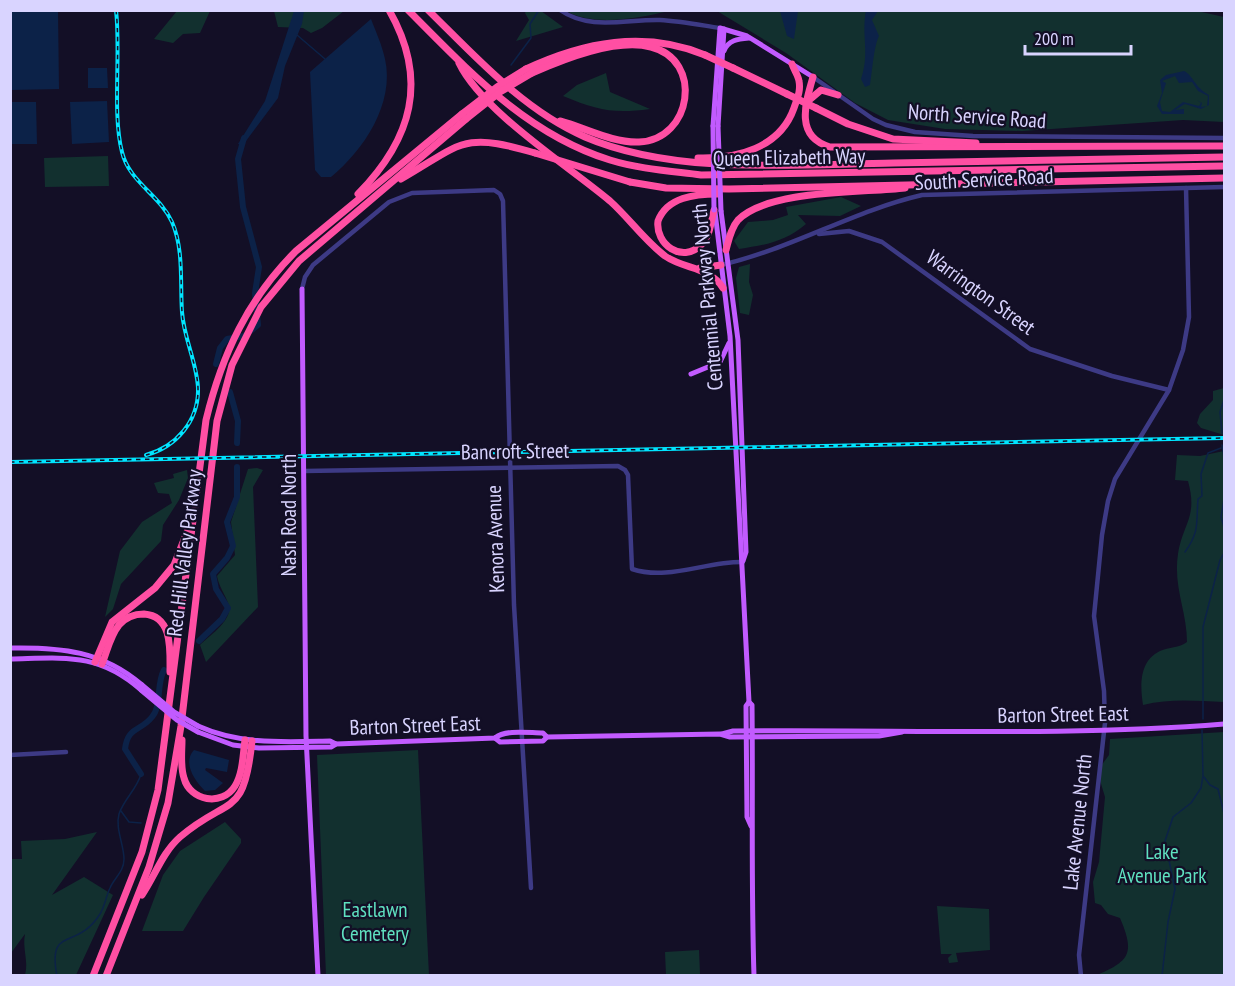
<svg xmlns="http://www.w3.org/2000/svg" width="1235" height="986" font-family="'PT Sans Narrow',sans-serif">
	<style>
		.green { fill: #12302f }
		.water { fill: #0c2248; fill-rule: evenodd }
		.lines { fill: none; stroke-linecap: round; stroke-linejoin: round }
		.stream { stroke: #0c2248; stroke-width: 1.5 }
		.river { stroke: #0c2248; stroke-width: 6 }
		.minor { stroke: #3d3a85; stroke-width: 4.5 }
		.major { stroke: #c25bff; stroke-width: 5 }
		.highway { stroke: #ff4fa3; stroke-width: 7 }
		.rail-casing { stroke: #00e5ff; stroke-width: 4 }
		.rail { stroke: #130f26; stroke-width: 1.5; stroke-dasharray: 4.5; stroke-linecap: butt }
		.major-bridge { stroke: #c25bff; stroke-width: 5 }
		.highway-bridge { stroke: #ff4fa3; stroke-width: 7 }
		.labels { text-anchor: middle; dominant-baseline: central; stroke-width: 4.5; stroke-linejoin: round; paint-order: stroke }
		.street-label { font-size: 21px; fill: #d9d4ff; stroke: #130f26 }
		.park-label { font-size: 21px; fill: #5fe0c0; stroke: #130f26 }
	</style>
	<rect width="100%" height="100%" fill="#130f26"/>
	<g class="green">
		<polygon points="527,10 541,11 563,27 516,41 529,20 525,13"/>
		<polygon points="177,11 210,11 200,33 183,34 173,43 154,39"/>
		<polygon points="274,11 344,11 322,28 311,33 303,28 278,27"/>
		<path d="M566,11H669C638,18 595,27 566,11Z"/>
		<polygon points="717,11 1197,11 1224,17 1224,122 1183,120 1022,131 945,129 888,120 855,103 786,53"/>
		<path d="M606,73L610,92L650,109C613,114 597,110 563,96L577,85Z"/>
		<polygon points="108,156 109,186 45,187 44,158"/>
		<path d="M841,197L861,206L840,216L798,215L806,224C785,242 765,245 739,249L734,241L748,222L773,220L788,215L786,207Z"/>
		<polygon points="750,264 749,282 753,295 749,315 740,313 736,278 739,267"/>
		<polygon points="1224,388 1224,435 1201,428 1197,423 1200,414 1213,400 1213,391"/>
		<path d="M1224,451V702C1197,701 1171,698 1143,705C1140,686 1139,661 1160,651C1169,647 1179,648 1187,642C1187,611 1173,587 1178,554C1183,523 1198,517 1188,481L1175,480L1177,455L1200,456Z"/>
		<path d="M257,468L263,470L253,487L258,607L206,662L200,645C210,635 235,619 228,603C225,594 219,587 217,576L235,555L231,522L248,469Z"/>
		<polygon points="187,470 188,478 179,500 163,525 161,541 121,584 113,609 105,617 120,551 142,522 172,503 169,494 158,493 154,483 174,478 173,474"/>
		<path d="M1224,732V975H1097C1130,961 1135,953 1120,918L1108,914L1101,905L1095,903L1093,882L1099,862L1105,797L1099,777L1101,766L1109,755L1110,739Z"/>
		<polygon points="418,750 429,975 326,975 317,755"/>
		<polygon points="225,822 241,839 241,843 204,897 183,931 142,931 163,875 180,851"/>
		<path d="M97,832L52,895L84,877L113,895L76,975H25C29,962 22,948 25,934L11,953V859H22L21,841L65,839Z"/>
		<polygon points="937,906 989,909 990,950 956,953 958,962 949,963 948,958 952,954 941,954"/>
		<polygon points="699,950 700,974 666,975 665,952"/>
	</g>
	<g class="water">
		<path d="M866,10L878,11L872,20L879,36C874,45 872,72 870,85L865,87L861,79C870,52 861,36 866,10Z"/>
		<polygon points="10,11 58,11 59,89 11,90"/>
		<polygon points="294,11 304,11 302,24 285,66 278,98 243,145 238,144 265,101"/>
		<polygon points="780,11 798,11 794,39 787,36"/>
		<path d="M371,19C376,32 382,45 385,59C395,103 364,150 331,177H321L315,170L310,72Z"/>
		<polygon points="88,68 107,68 108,88 88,88"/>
		<path d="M1184,71C1193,75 1195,88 1209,95V105L1201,109L1185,104L1175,110L1184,109V114H1162L1157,106L1162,93L1160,80L1166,75ZM1175,76L1179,83L1192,82L1198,91L1208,96L1207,106L1201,107L1202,103L1197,100L1201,103L1199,106L1183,102L1170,112L1162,111L1160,102L1166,83L1162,81Z"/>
		<polygon points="107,101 109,142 72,144 70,102"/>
		<polygon points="11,102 36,102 37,144 11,144"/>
		<path d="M194,750L229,760L227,772L206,768L205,770L223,783L215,790L205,791C195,781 182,763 194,750Z"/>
	</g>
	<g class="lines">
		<g class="stream">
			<polyline points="297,35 325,59"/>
			<polyline points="511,65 531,38 530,24 539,10"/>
			<polyline points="1222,433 1220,412 1224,400"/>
			<polyline points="1222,445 1224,457"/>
			<polyline points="1224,500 1221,517 1224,527"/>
			<path d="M1185,552C1200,531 1196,523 1198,499L1202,496L1201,474L1208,453L1221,448"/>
			<polyline points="1203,719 1203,627 1220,560 1224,553"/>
			<polyline points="1204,777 1210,785 1218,789 1224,813"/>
			<polyline points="121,811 129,822 141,823"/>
			<path d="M57,976C47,925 77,951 100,914C105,906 106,896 110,888C114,878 124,872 124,859C124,845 115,828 119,814C124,799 137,789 141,774"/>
			<polyline points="1162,976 1168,922 1175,889 1165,841 1173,817 1191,803 1201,788 1203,776 1202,730"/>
		</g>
		<g class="river">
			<polyline points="216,364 220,348 227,339 244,336 258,325 255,293 259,267 243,207 238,159 244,138"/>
			<polyline points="230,392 238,421 237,443"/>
			<polyline points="199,641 222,619 228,608 216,589 213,574 227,558 233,546 227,522 237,497 237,467"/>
			<path d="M141,774L125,749C128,726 140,732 152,717C162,706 156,684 164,670"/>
		</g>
		<g class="minor">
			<path d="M560,10C590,31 626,19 660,20C680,21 700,25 720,28"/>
			<polyline points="813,77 873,119 886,125 915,132 973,136 1224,138"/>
			<polyline points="819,234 849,231 882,242 1030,349 1112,376 1169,390"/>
			<path d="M721,265C791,249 853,211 922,195L1224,187"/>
			<polyline points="302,289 305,277 313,265 389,202 412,193 494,190 500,194 503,201 514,605 531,888"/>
			<path d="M304,471L618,466L625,470L628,475L632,569C668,581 707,561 743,562"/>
			<polyline points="10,755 66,752"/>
			<polyline points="1081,976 1079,955 1105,723 1104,691 1094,616 1102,535 1108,501 1115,479 1169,390 1183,350 1189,317 1186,188"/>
		</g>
		<g class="major">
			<path d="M724,51C728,40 738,39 749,38"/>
			<polyline points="713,126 720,28 747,36 813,77"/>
			<polyline points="718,126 724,29"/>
			<polyline points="721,211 738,340 746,552 743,561"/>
			<path d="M715,212L730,336L749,702L752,705C753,796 751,885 754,976"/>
			<polyline points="302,289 306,736 318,976"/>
			<polyline points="691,374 720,362 729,343"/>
			<path d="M10,648C61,647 103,651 142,685"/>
			<path d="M10,659C64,658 98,652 141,690"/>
			<polyline points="749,702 746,706 747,817 751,826"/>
			<path d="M198,726C240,745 285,742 330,741L336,744"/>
			<path d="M198,732L233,745L259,748L331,747L336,744L495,738C506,729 529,733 543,733L547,737L720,734L730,737L879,736L902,732"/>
			<path d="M722,734L733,731C897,729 1061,737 1224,724"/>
			<polyline points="495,738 500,742 543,741 547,737"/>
		</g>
		<g class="highway">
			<path d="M408,10C468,70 526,134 610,160C639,169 670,171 701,175L1224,166"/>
			<path d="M428,10C476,57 523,110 585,137C676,176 797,164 894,163C1004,161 1114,159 1224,157"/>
			<path d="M459,63C482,111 567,165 610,201C629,218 644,240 665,256C685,270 709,266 723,288"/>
			<polyline points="733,68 787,94"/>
			<path d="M526,69C584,42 644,30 705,55"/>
			<path d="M532,73C564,59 616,38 651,47C704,60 692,140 639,142C612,143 586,128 560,121"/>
			<path d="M813,77C805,104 795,137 830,147L1224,146"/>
			<polyline points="808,101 821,90 838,95"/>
			<polyline points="816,108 848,124 893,139 976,143"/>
			<path d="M698,158C737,159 780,148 794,108C797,99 801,91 799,81C798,75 794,70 792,64"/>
			<path d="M401,179C462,144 461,131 535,153"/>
			<polyline points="630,182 666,188 729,189 1224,178"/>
			<path d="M358,194C412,139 429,80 389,10"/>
			<path d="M714,210C711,222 710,237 701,245C682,264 655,244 658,221C667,197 695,194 718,194"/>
			<path d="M726,250C729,239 731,228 738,220C769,189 863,193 905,188"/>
			<polyline points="700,268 721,265"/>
			<polyline points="95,662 112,622 155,588 174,565 189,527"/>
			<path d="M102,664C107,652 110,636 119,625C125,618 134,614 144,614C173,616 170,650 170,672"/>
			<path d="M182,740C182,752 180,766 184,778C190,801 222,807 235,786C243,773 243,754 245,740"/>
			<path d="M142,895C155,876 162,853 180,837C229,795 244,820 252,741"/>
			<path d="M93,976L142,852L158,790L206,420C222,354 248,299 296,251L462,114"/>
			<polyline points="106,976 149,867 168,803 181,726 217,421 232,365 261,307 299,261 466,119"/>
		</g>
		<g class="rail-casing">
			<g id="rail">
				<path d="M116,10C121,53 112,113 122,152C129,182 160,195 172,222C184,249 180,284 182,312C184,339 197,363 198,388C199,421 176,447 146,455"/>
				<polyline points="10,462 1224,438"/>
			</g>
		</g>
		<use href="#rail" class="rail"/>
		<g class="major-bridge">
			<polyline points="713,126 714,210"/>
			<polyline points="718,126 721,211"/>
			<polyline points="142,685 174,712 198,726"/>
			<polyline points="141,690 177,720 198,732"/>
		</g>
		<g class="highway-bridge">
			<polyline points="705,55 733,68"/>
			<polyline points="787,94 816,108"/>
			<polyline points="462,114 497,87 526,69"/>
			<polyline points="466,119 500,92 532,73"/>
			<polyline points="535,153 630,182"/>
		</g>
	</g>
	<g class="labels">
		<g class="street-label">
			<text transform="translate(977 116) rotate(4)">North Service Road</text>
			<text transform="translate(789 157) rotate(-1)">Queen Elizabeth Way</text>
			<text transform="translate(984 179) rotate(-3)">South Service Road</text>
			<text transform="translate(981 292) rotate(36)">Warrington Street</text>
			<text transform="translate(707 297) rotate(-95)">Centennial Parkway North</text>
			<text transform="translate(515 451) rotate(-1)">Bancroft Street</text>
			<text transform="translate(288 515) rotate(-90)">Nash Road North</text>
			<text transform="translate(495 539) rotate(-92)">Kenora Avenue</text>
			<text transform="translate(184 553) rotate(-83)">Red Hill Valley Parkway</text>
			<text transform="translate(1063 714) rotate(-1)">Barton Street East</text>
			<text transform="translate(415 725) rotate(-2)">Barton Street East</text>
			<text transform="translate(1077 822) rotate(-84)">Lake Avenue North</text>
		</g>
		<g class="park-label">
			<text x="1162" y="851">Lake<tspan x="1162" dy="24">Avenue Park</tspan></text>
			<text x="375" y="909">Eastlawn<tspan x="375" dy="24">Cemetery</tspan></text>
		</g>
	</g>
	<rect width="1235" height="986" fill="none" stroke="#d9d4ff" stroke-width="24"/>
	<path d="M1025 45v9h106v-9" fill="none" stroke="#d9d4ff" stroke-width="3"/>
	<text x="1034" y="45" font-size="18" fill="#d9d4ff" stroke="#130f26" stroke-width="4.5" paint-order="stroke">200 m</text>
</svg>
